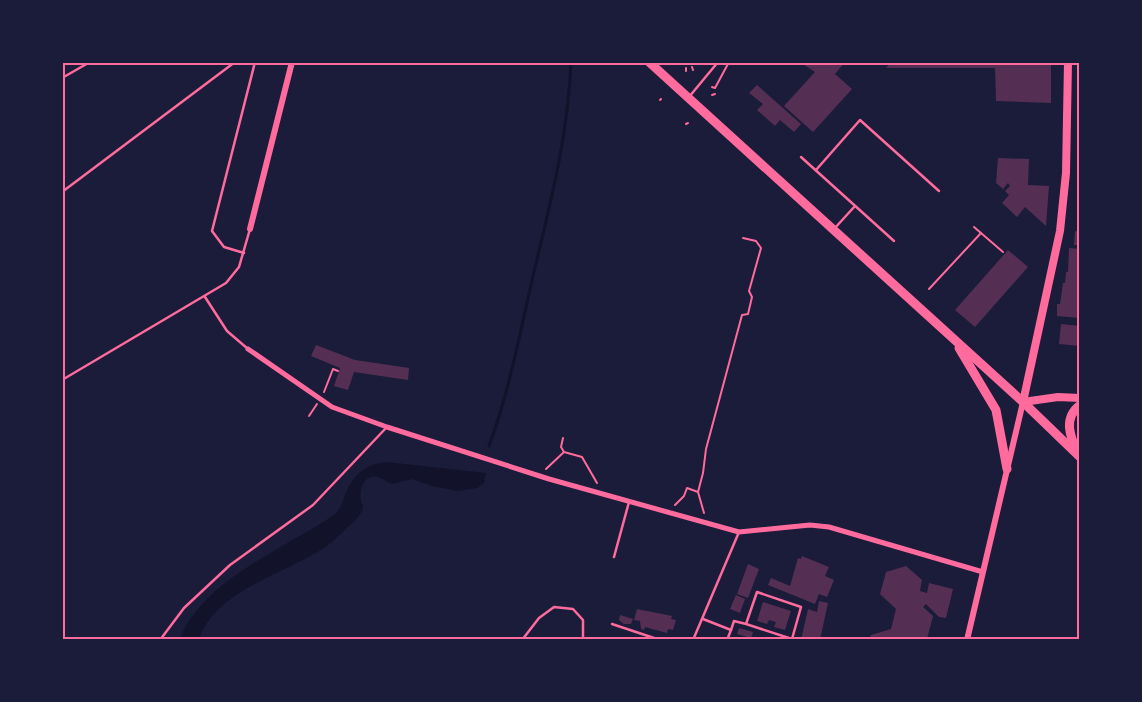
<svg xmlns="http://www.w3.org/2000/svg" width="1142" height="702" font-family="'Alegreya Sans',sans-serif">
<rect width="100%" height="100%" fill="#1b1b3a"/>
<path fill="#12122b" d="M386,462l100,11 -2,10 -7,5 -19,3 -26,-5 -20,-7 -20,5c-5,-2 -9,-6 -15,-7 -15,-4 -20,19 -14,29 -1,10 -9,15 -15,21 -8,7 -15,15 -24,21 -38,25 -109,43 -125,91h-19c22,-59 106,-91 154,-124 6,-5 7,-10 10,-17 8,-22 19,-33 42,-36z"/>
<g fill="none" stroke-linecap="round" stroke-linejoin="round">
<path stroke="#12122b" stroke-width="3" d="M489,446c20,-54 31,-113 44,-170 17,-71 35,-140 38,-214"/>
</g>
<g fill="#542f53">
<path d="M800,62h45l-10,12 17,15 -39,43 -29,-26 31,-34z"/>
<path d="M891,62h160v41l-55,-2 -1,-33h-109z"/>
<path d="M757,85l44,39 -7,8 -14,-12 -5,6 -18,-16 6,-6 -14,-11z"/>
<path d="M998,158l31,1 -1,26 21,1 -3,40 -21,-19 -8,10 -15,-14 7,-8 -4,-4 5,-5 -2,-3 -5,6 -7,-6z"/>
<path d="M1075,231l5,1v13h-6z"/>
<path d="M1069,248l11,1v69l-23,-2v-12h3l3,-21h2l1,-11h2z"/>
<path d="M1008,250l20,17 -53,60 -20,-17z"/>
<path d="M1061,324l19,2v20l-21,-2z"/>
<path d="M316,345l39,15 54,8 -1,12 -54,-8 -6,18 -14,-4 6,-18 -29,-12z"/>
<path d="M802,556l27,11 -4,9 9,4 -7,17 -8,-3 -4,10 -47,-19 3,-7 19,8 8,-28 3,1z"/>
<path d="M748,564l11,5 -11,29 -11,-4z"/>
<path d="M906,566l16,14 -2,11 7,2 2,-10 24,6 -7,29 -7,-1 -13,-13 -3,3 10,9 -6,23 -58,1 2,-5 20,-6 5,-20 -16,-15 6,-22z"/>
<path d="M736,595l9,4 -5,14 -10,-4z"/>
<path d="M819,601l9,2 -8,37h-19l7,-31 9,3z"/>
<path d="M763,602l28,9 -6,19 -11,-3 2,-5 -7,-2 -2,4 -10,-3z"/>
<path d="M637,609l35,7 -1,3 5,1 -3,10 -5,-1 -1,4 -22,-6 -1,3 -3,-1 -1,-8 -6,-1z"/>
<path d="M620,615l13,4 -2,5h-7l-5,-4z"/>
<path d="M739,628l14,4 -2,6 -14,-4z"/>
</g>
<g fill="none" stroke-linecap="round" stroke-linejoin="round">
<g stroke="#ff6b9d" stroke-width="2">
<path d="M692,67l1,3"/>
<path d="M686,71v-3"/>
<path d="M712,87l3,1 14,-26"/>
<path d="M712,95l3,-1"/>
<path d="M660,100l1,-1"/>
<path d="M686,124l2,-1"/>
<path d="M974,227l29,25"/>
<path d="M929,289l52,-56"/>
<path d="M324,392l9,-23 5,2"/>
<path d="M309,416l8,-12"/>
<path d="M563,438l-2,9 3,5"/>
<path d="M546,469l18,-17 18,5 15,26"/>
<path d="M698,492l5,-19 3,-24 36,-134 6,-1 4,-17 -3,-6 12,-43 -5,-7 -13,-3"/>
<path d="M675,505l9,-9 3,-8 11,4 6,21"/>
</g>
<g stroke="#ff6b9d" stroke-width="2.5">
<path d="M62,78l28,-16"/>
<path d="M689,97l29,-35"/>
<path d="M801,157l93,84"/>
<path d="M816,170l44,-50 79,71"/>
<path d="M62,192l173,-130"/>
<path d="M834,229l21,-23"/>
<path d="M244,253l-20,-6 -12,-16 43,-169"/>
<path d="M205,297l22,34 21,18"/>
<path d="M62,380l164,-97 13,-16 11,-38"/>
<path d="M614,557l15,-55"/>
<path d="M703,619l28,11 3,-9 12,3 11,-32 44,15 -9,32 -46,-15"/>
<path d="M612,624l48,16"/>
<path d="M160,640l24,-32 46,-43 83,-60 73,-77"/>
<path d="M522,640l17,-22 15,-11 19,2 10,11v20"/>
<path d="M693,640l46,-108"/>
<path d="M727,640l4,-10"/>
</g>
<path stroke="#ff6b9d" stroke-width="5" d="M248,349l84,58 55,20 162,52 190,53 71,-7 19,2 154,45"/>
<g stroke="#ff6b9d" stroke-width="6">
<path d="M250,229l42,-167"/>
<path d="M967,640l56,-238"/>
</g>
<path stroke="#ff6b9d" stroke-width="8" d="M1068,62l-2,111 -6,58 -37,171 35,-5 22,1"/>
<g stroke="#ff6b9d" stroke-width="9">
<path d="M649,62l374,340 57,55"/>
<path d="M959,348l37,62 11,59"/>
<path d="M1077,452c-7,-16 -14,-34 3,-47"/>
</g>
</g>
<rect width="1142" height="702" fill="none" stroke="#1b1b3a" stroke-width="128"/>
<rect x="64" y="64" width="1014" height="574" fill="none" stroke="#ff6b9d" stroke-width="2"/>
</svg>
